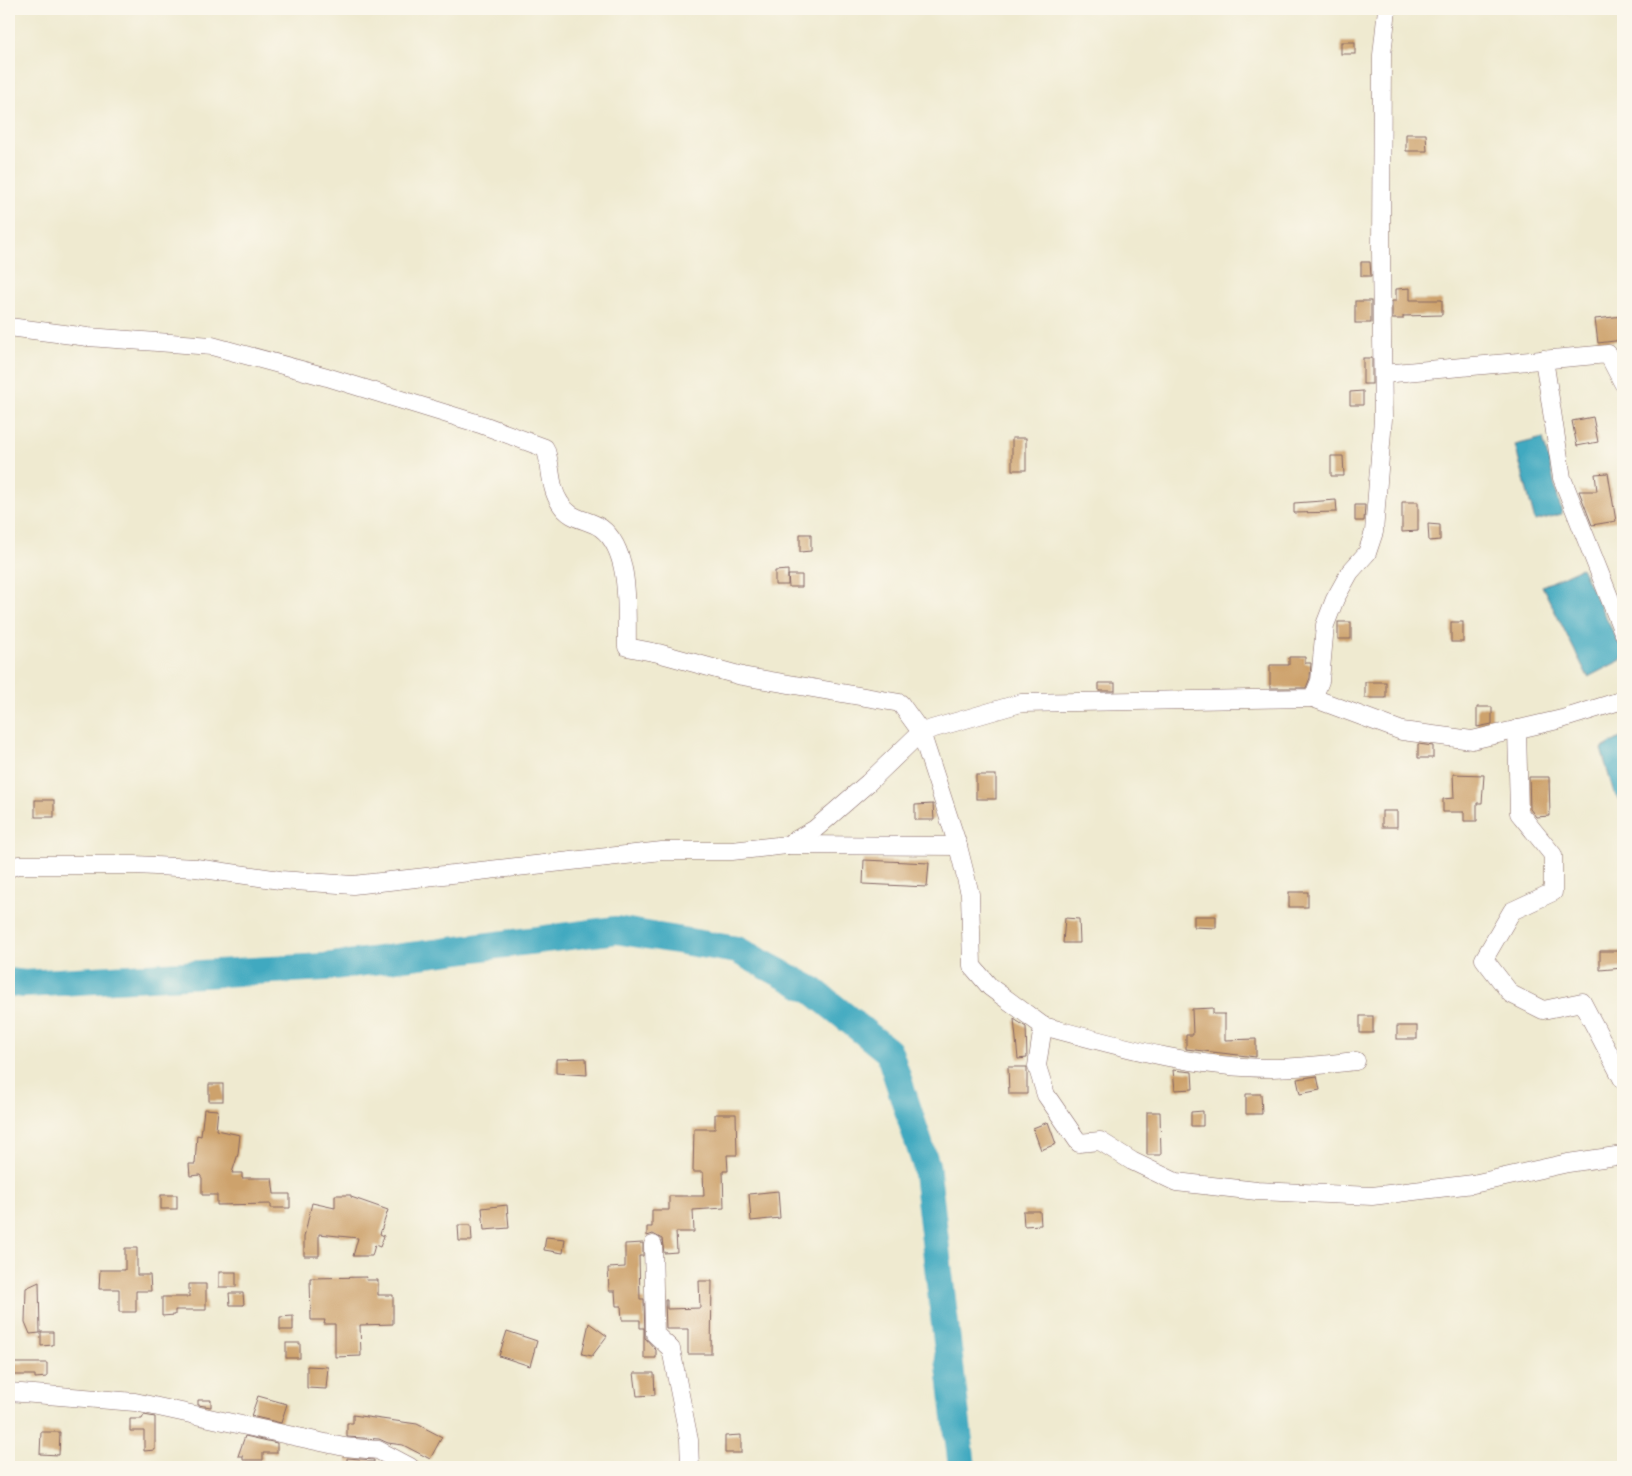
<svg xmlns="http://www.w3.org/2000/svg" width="1632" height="1476" font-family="Sriracha,sans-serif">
<rect width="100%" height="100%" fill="#fbf7ec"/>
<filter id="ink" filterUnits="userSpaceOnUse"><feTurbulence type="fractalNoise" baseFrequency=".02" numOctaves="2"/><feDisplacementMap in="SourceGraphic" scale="10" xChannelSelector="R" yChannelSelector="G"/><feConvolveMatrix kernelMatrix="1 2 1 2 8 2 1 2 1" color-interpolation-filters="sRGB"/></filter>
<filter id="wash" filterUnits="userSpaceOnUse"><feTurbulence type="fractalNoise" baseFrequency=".0096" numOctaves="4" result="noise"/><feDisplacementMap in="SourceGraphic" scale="20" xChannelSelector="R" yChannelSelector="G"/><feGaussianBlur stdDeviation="1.12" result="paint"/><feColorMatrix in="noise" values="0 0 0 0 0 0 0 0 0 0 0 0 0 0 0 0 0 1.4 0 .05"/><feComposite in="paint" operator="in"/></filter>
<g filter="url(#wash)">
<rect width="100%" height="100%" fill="#efead0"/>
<g fill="#40a9c0" stroke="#456476">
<path d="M1543,438l19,76 -27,7 -20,-76z"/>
<path d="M1581,568l42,84v7l-35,18 -46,-91z"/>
<path d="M1620,738h3v65l-9,-10 -13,-44z"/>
</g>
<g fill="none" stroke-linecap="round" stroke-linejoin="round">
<path stroke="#40a9c0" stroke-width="28" d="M9,982l15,2 301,-17 291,-37 121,20 75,40 77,62 37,113 36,302"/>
</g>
<g id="blocks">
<g fill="#cda26c">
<rect x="1341" y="42" width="14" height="12"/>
<path d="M1406,134h20l1,17h-21z"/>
<path d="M1361,262h9l1,14h-10z"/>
<path d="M1410,288v12h32v15l-39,1v3h-11v-18h4v-12z"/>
<rect x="1355" y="301" width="16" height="22"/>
<path d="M1623,316v24l-25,3 -3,-24z"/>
<rect x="1363" y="358" width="9" height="26"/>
<path d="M1363,391v14h-13v-13z"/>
<path d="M1593,417l5,25 -21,4 -5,-25z"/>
<rect x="1012" y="438" width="14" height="32"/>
<path d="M1331,456h12l1,20h-13z"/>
<path d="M1608,473l8,48 -24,4 -13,-34h18l-2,-17z"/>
<path d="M1336,500l1,12 -43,1v-10z"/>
<path d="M1402,502h16v29l-16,1z"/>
<path d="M1355,505h10l-1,16h-9z"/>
<path d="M1428,524l12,1v15l-11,1z"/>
<path d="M800,534h11v17l-11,1z"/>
<path d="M788,570v15h-13v-14z"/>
<path d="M788,575h14v12h-13z"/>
<rect x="1338" y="622" width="13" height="17"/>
<rect x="1451" y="622" width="12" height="20"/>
<path d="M1289,657h16v6h6l-1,15 -4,10h-36v-23h19z"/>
<rect x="1365" y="682" width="21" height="16"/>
<rect x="1099" y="683" width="16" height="8"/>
<path d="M1477,707h15v17l-15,3z"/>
<path d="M1418,744l15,2v12h-15z"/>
<path d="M1453,774l31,1 -2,28h-5v18h-13v-9h-21v-13l11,-1z"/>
<rect x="976" y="775" width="20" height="24"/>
<path d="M1529,777h20l1,39 -14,1 -6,-8z"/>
<rect x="35" y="800" width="19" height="17"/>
<path d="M933,804l1,16h-19v-15z"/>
<rect x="1382" y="811" width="15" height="16"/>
<path d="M864,860l65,3 -2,24 -64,-3z"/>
<rect x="1289" y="892" width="19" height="15"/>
<path d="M1194,916h22v12l-22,-1z"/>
<path d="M1065,918l14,1 1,24h-17z"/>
<path d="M1600,951h23v17l-23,2z"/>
<path d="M1213,1008v6h12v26l31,-1v18l-70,-8v-14h7l-1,-26z"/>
<rect x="1360" y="1016" width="13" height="17"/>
<path d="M1014,1019l12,8 1,31 -9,1z"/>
<rect x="1397" y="1026" width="20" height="13"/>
<path d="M586,1058l1,17 -31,-2v-14z"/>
<path d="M1008,1067h19v27h-18z"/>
<path d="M1173,1070l19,2 1,17 -18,1z"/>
<path d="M1317,1076l3,14 -20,4 -3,-15z"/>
<rect x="209" y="1084" width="14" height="17"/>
<path d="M1246,1094h15l1,20h-16z"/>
<path d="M204,1109l14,1 -2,20 24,5 -2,19 -6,19h10v5h30l2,16h16v14h-19v-4l-54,1v-10h-15v-17l-2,-3 -10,1 -1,-12h6l2,-29 4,1z"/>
<path d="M1203,1111v15h-12v-14z"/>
<path d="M1147,1112h13l1,43h-14z"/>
<path d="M715,1114h21l1,41h-10l1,16h-5l1,37 -31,2 1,22h-18l1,20 -13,1 -2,-14 -9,-5 -6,2v-9h5v-17h17v-14h35l-1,-24h-10l1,-43h21z"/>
<path d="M1048,1122l8,22 -15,6 -8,-22z"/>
<path d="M778,1191l2,27 -29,3 -2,-27z"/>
<rect x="161" y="1195" width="16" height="14"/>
<path d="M335,1195h16v2l37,13 -8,24 4,2 -4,11 -5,-2 -3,11h-19l5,-18 -39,-4v22h-15v-19l8,-34 23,5z"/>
<path d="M507,1205l2,23 -25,2 -2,-22z"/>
<path d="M1023,1211h17l1,14 -17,1z"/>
<path d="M458,1225h13l1,16h-13z"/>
<path d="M546,1237l19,2 -2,14 -19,-3z"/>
<path d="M643,1243v13h-4l1,43h4l1,39 11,12v8h-12v-30h-4v-8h-18l-1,-14h-5l-1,-15h-6l-1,-23 17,-1v-23z"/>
<path d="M125,1248h12v27h13l1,16h-15v21h-17v-23h-20l1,-19h25z"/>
<rect x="219" y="1272" width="17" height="15"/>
<path d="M367,1277l-1,3h12v15h15v29l-33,1 1,31 -26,1v-33h-11l1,-4h-14l-1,-42z"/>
<path d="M699,1281h13l-1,73h-23v-25h-22l-1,-29h2v9l33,-1z"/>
<path d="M39,1282l1,51 -10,1 -5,-12 1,-34z"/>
<path d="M189,1284h17v26h-31v5l-13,1v-19h27z"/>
<path d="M229,1293h14l1,12h-14z"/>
<path d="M293,1316v14h-13v-13z"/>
<path d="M589,1323l18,13 -15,20 -10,-2z"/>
<path d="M507,1331l30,10 -7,25 -31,-10z"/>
<path d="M41,1332h12v13l-12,1z"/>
<rect x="286" y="1343" width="14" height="15"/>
<path d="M9,1363h38v14l-12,1v-3h-26z"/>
<path d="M307,1366l21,1 -2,22 -19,-1z"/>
<path d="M634,1373h20l1,22 -18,1z"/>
<path d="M258,1396l29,8 -6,19 -30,-7z"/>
<path d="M198,1400h13v7l-13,-2z"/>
<path d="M144,1415l11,2v33l-11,1v-20h-14v-12h12z"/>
<path d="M353,1415l64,9 25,13 -12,22 -27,-14 -15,-2 -9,-4 -32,-2v-14h6z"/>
<path d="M41,1432h19l-1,23 -19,-1z"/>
<path d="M741,1435v18h-16v-17z"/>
<path d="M245,1436l32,7v10h-14v7h-20v-4h-5z"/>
<path d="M347,1458l27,2v2l-27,1z"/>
</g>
</g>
</g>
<g filter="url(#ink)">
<use href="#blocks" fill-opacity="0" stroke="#846665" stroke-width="1"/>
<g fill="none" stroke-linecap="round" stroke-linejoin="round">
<defs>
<g id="street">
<path d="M9,327l79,10 124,9 115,31 156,48 62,23c7,17 4,39 15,55 11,18 26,15 41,25 31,23 25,84 26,119l31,6 84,23 158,27 21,29 37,114 12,48 2,72 18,21 53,39 -6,40 9,29 33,48 21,-2 32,20 44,21 81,9 115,5 101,-12 95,-21 55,-8"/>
<path d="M1544,359l18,119 61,154"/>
<path d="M1383,374l225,-20 15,29"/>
<path d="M1313,698l89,33 70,9 90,-21 61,-19"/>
<path d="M1517,729l2,84 34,42v37l-41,19 -28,48 27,35 32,16 39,-8 41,78"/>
<path d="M788,845l170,1"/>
<path d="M9,868l9,-3h117l61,3 84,12 73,5 309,-34h70l55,-6 28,-16 53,-46 53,-51 100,-29 292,-5 7,-17 5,-56 10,-26 15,-27 17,-19 7,-21 9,-113 -2,-168 1,-196 5,-46"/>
<path d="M1043,1026c75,20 150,42 229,42 28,0 56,-4 84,-7"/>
<path d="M653,1245l2,89 16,15 18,91 1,27"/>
<path d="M9,1392l126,10 209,45 34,3 32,17"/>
</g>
</defs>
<use href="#street" stroke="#846665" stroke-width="19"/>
<use href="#street" stroke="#fff" stroke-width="18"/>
</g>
</g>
<rect width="1632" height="1476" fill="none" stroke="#fbf7ec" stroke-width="30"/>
</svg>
